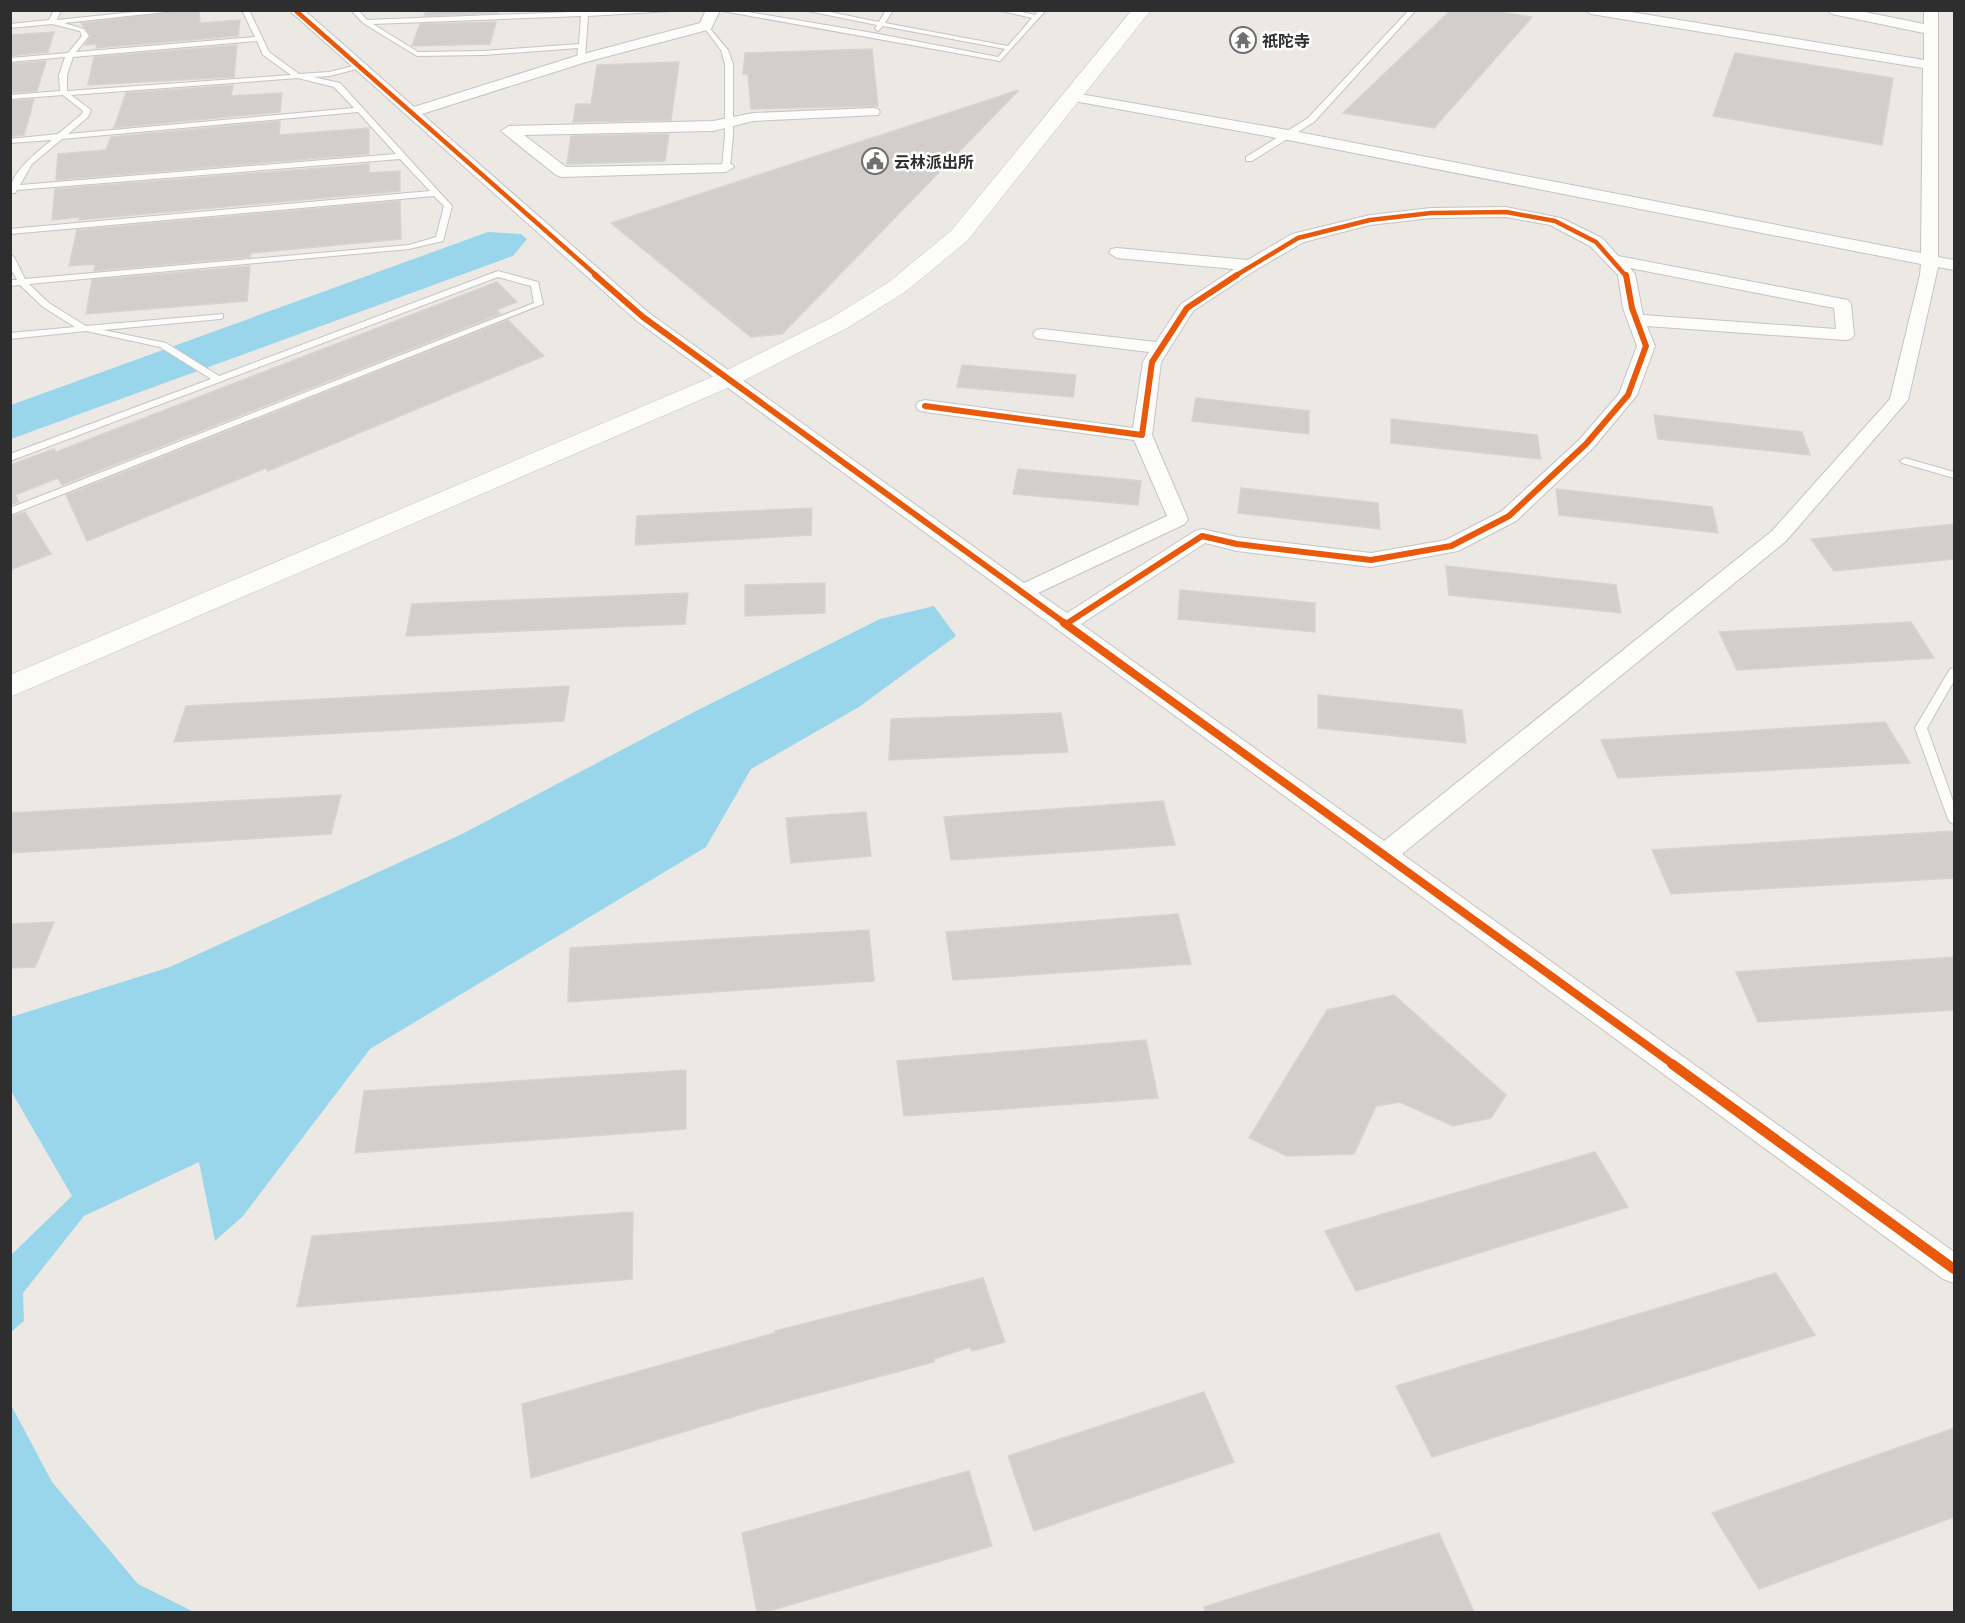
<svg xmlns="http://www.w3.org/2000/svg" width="1965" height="1623" font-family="'Exo 2','Noto Sans SC',sans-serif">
<rect width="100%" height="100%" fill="#ece8e4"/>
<g fill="#99d6ec">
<path d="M488,232l33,2 6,5 -14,17 -502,183v-34z"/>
<path d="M934,606l22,30 -97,71 -108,62 -45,78 -336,202 -127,167 -28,25 -16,-79 -115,54 -61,77 1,28 -13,11v-77l61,-59 -61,-105v-74l159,-50 292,-133 230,-121 188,-94z"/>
<path d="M11,1364v41l41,77 86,102 56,28h-183z"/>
</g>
<g fill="#d1cecb" stroke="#d7d4d0" stroke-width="1.5">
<path d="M185,10h14l1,13 40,-3 -2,16 -142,12 1,-4 -12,1 6,-9 -10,-13z"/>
<path d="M426,10h72v3l-74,3z"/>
<path d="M1451,10h37l44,7 -98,111 -91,-15z"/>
<path d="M496,22l-6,22 -78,2 8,-22z"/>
<path d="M54,32l-6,20 -38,4v-21z"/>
<path d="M237,45l-3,32 -146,8 6,-28z"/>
<path d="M872,49l6,57 -127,3 -3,-35h-5l2,-21z"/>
<path d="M1735,53l158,25 -11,67 -169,-29z"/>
<path d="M46,61l-9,30 -27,2v-29z"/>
<path d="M679,62l-8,58 -98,2 3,-18h15l6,-39z"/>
<path d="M233,85l-2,11 51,-3 -2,19 -166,16 12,-35z"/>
<path d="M1019,90l-237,244 -31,3 -140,-114z"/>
<path d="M34,99l-10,36 -14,2v-36z"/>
<path d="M280,121l-1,14 90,-7v26l-313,26 2,-26 48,-4 5,-13z"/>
<path d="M669,134l-4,27 -98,3 4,-28z"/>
<path d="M369,164v9l31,-2v20l-321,29 1,-3 -28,3 3,-31z"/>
<path d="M400,201l1,38 -150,14 -1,4 -156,14 1,-7 -26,2 8,-36z"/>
<path d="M250,266l-3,35 -161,13 6,-34z"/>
<path d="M497,282l20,20 -21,8 4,4 -438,171 -4,-7 -43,17 4,7 -9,3v-40l44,-16 2,3z"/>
<path d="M508,320l36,36 -276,115 -2,-3 -179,73 -21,-46z"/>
<path d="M962,365l114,10 -3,22 -116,-10z"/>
<path d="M1196,398l113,13v23l-117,-13z"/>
<path d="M1654,415l148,17 8,23 -152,-16z"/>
<path d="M1391,419l146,16 4,24 -150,-16z"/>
<path d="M1018,469l123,12 -3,24 -125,-11z"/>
<path d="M1241,488l137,15 2,26 -142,-16z"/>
<path d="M1556,489l156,18 6,26 -159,-18z"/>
<path d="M812,508l-1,27 -176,10 2,-29z"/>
<path d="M25,512l26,42 -41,16v-53z"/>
<path d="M1954,524v35l-120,12 -23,-32z"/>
<path d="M1446,566l170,19 5,28 -172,-18z"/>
<path d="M825,583v30l-80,3v-31z"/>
<path d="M1180,590l135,13v29l-137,-13z"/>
<path d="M688,593l-3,31 -279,12 6,-32z"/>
<path d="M1911,622l23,36 -197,12 -18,-38z"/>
<path d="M569,686l-5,35 -390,21 12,-36z"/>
<path d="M1318,695l144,15 4,33 -148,-15z"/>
<path d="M1061,713l7,39 -179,8 2,-41z"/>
<path d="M1885,722l25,41 -292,15 -17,-38z"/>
<path d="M341,795l-10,39 -321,19v-40z"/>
<path d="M1163,801l12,44 -224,15 -7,-43z"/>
<path d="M866,812l5,44 -80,7 -5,-45z"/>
<path d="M1954,831v47l-283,16 -19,-44z"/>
<path d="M1178,914l13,50 -238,16 -7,-48z"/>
<path d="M54,922l-19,45 -25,1v-44z"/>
<path d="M869,930l5,51 -306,21 2,-54z"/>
<path d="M1954,957v53l-196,12 -22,-50z"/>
<path d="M1394,995l112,100 -15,23 -38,8 -53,-24 -24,4 -22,48 -67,2 -38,-18 78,-128z"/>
<path d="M1146,1040l12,58 -254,18 -7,-55z"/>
<path d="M686,1070v59l-331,24 9,-62z"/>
<path d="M1595,1152l33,55 -272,84 -31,-60z"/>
<path d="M633,1212l-1,67 -335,28 15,-71z"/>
<path d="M1776,1273l39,62 -383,122 -36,-71z"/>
<path d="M983,1278l22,64 -33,9 -2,-4 -36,12v3l-172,46 -231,70 -9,-74 253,-71v-2z"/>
<path d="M1204,1392l30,70 -200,69 -26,-75z"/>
<path d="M1954,1428v89l-195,72 -47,-76z"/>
<path d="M969,1471l23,75 -226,66h-9l-15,-79z"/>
<path d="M1439,1533l35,79h-269l-1,-5z"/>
</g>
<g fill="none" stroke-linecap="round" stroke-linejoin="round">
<defs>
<g id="service">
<path d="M54,10h7l-4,10 96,-10h30l-119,13 20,6 5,7 -13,16 179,-15 -13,-27h7l20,42 30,22 30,-2 32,-8v4l-32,8 -16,1 27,6 112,123 -9,35 -34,8 -380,35 20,19 37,23 137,-12v4l-3,1 -117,11 63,13 53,33 279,-105 40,11 5,22 -533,211v-7l524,-205 -3,-17 -33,-9 -488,184v-7l201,-75 -51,-32 -74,-16 -76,8v-6l65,-6 -32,-20 -23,-22 -10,1v-6h7l-7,-13v-12l4,2 11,22 384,-34 27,-8 8,-31 -10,-10 -424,38v-5l420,-38 -30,-32 -383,31 -2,3h-5c0,-21 27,-41 42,-53l-42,3v-4l48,-5 24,-20 1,-3 -20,-16 -53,4v-4l50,-4 -1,-16 6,-18 -55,5v-4l58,-5 14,-17 -2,-5 -28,-7 -42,4v-4l39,-4zM257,41l6,14 28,20 -224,16v-16l6,-18zM298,78l36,9 20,21 -286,26 20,-17 3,-7 -20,-15zM358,112l38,42 -376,31 12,-21 30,-25z"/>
<path d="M351,10h7l9,10 254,-10h67l-100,6 -3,43 -4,2 -4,-2 1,-11 -95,7 -66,1 -54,-33zM581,16l-2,28 -96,7 -65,1 -45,-28z"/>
<path d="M717,10h19l137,23 125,24 7,-8 -122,-23 -5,5 -3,-2 2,-4 -74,-15h17l59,12 7,-12h7l-8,13 123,23 24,-28 -35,-8h16l22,5 4,-5h7l-46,51z"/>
<path d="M1409,10h7l-102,112 -62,39h-6v-4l62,-39z"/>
<path d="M706,24l22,26 5,14v71l-3,32 -4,2 -4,-2 3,-32v-71l-4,-14 -18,-24z"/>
<path d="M1905,458l49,14v6l-52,-15 -2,-2z"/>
<path d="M1954,668v13l-27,47 27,76v20l-4,-2 -2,-3 -33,-91 35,-59z"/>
</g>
<g id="minor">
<path d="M289,10h15l110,97 162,-51 124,-33 6,-13h14l-9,19 -125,33 -164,52 227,199 375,270 143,-67 -33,-76 -209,-28 -7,-2 -2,-4 2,-4 7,-2 208,28 10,-66 6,-10 -107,-13 -6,-1 -3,-4 3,-4 6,-1 114,13 25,-38 53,-35 -117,-11 -8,-5 2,-4 6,-1 131,12 44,-26 78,-19 61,-7 75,-1 55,11 41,20 16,18 230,44 3,4 3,31 -3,4 -6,1 -198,-14 8,20 -18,49 -44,53 -77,73 -58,30 -87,16 -134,-16 -32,-8 -124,81 303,217 388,-310 118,-132 30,-124 1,-11 -633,-124 -214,-39 -7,-4 7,-4 214,37 633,123 2,-185 -332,-54 -6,-4h34l305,50v-27l-92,-19 -6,-4h29l69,14v-14h14v247l16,3v10l-16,-3 -30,133 -122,141 -384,313 552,398v31l-11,-4 -1306,-958zM1506,217l44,8 40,21 28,29 5,33 14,38 -18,48 -40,46 -77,71 -56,29 -75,13 -134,-16 -35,-8 -7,2 -128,82 -29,-20 147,-69 3,-5 -36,-84 9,-73 32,-51 64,-42 47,-27 66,-17 61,-7zM1630,268l204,40 2,21 -193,-14 -8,-41z"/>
<path d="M873,108l5,1 2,3 -2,3 -125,6 -40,10 -189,4 42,32 166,-3 2,3 -8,5 -164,5 -6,-2 -55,-44 8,-5 204,-5 40,-8z"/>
</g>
<path id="tertiary" d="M1132,10h19l-184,231 -62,51 -58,36 -110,56 -727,313v-22l709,-301 112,-56 58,-36 62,-51z"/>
</defs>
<use href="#service" stroke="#c5c4c5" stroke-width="2"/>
<use href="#minor" stroke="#c5c4c5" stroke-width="2"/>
<use href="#tertiary" stroke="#c5c4c5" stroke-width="1"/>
<use href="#service" fill="#fcfcfb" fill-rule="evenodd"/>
<use href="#minor" fill="#fcfcfb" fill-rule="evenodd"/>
<use href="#tertiary" fill="#fcfcfb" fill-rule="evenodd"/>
<defs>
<g id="cycleway-far3">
<path d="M295,10l302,266"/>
<path d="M1235,276l63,-38 72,-18 61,-7 75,-1 49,9 41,21 30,34"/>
</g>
<g id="cycleway-far2">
<path d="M595,275l48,42 423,307"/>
<path d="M925,406l217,29 10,-73 35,-54 50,-33"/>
<path d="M1066,624l136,-88 35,8 134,16 80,-14 58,-30 77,-72 42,-49 18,-49 -14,-38 -6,-33"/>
</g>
<path id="cycleway-far1" d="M1064,623l610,442"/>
<path id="cycleway" d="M1672,1064l282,205"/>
</defs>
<use href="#cycleway-far3" stroke="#fff" stroke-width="7"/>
<use href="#cycleway-far2" stroke="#fff" stroke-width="9"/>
<use href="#cycleway-far1" stroke="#fff" stroke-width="11"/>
<use href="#cycleway" stroke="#fff" stroke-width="14"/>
<use href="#cycleway-far3" stroke="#e8590c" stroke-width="4.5"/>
<use href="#cycleway-far2" stroke="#e8590c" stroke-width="6"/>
<use href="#cycleway-far1" stroke="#e8590c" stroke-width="8"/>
<use href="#cycleway" stroke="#e8590c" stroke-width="10"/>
</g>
<defs>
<symbol id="temple-ring" viewBox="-11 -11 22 22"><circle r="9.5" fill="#fff" stroke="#706f6e" stroke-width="1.5"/><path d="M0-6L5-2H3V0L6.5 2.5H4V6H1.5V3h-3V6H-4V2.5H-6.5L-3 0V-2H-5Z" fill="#706f6e"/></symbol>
<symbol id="civic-ring" viewBox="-11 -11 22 22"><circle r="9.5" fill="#fff" stroke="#706f6e" stroke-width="1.5"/><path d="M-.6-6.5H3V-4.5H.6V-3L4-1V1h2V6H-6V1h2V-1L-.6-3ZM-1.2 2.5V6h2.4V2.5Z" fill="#706f6e"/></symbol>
</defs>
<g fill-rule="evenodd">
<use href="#temple-ring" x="1228" y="25" width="30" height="30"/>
<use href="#civic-ring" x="860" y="146" width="30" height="30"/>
</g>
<g text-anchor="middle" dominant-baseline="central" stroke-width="5" stroke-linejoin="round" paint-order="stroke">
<g font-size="16" font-weight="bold" fill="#2e2e2e" stroke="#fff" text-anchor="start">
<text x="1262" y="40">祇陀寺</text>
<text x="894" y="161">云林派出所</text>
</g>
</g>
<rect width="1965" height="1623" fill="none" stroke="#2e2e2e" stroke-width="24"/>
</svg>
